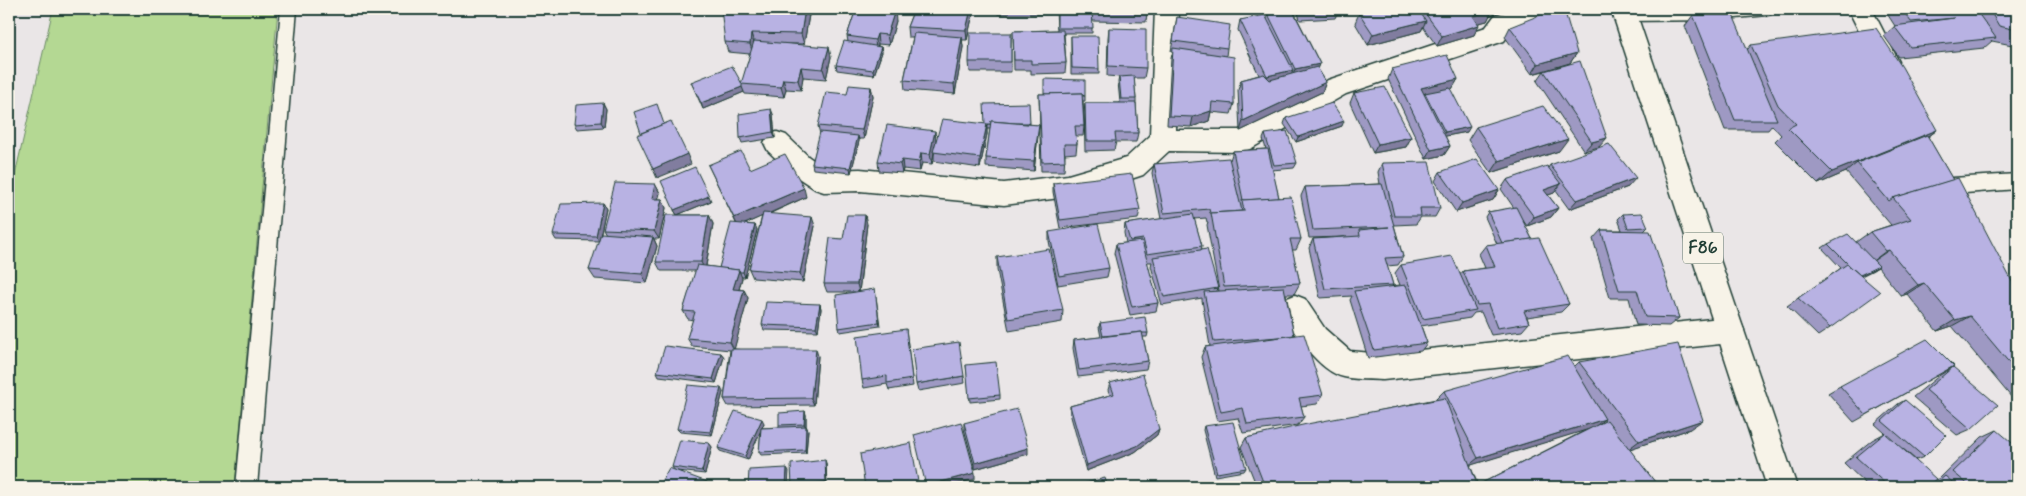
<svg xmlns="http://www.w3.org/2000/svg" width="2026" height="496" font-family="Mynerve,sans-serif">
<rect width="100%" height="100%" fill="#eae6e7"/>
<filter id="ink" filterUnits="userSpaceOnUse"><feTurbulence type="fractalNoise" baseFrequency=".02" numOctaves="2"/><feDisplacementMap in="SourceGraphic" scale="10" xChannelSelector="R" yChannelSelector="G"/><feConvolveMatrix kernelMatrix="1 2 1 2 8 2 1 2 1" color-interpolation-filters="sRGB"/></filter>
<g filter="url(#ink)">
<path fill="#b4d893" stroke="#6a8a64" d="M53,9h225l-43,478h-226v-286z"/>
<g fill="none" stroke-linecap="round" stroke-linejoin="round">
<defs>
<g id="lane">
<path d="M281,9h16l-40,478h-21z"/>
<path d="M1627,9h149l-2,4 -6,2 -54,5 -88,1 -6,-2 -2,-4 2,-4z"/>
<path d="M2017,174v15l-65,5 -6,-3 -3,-5 3,-5 6,-3z"/>
</g>
<g id="street">
<path d="M1155,9h24l-3,121h63l89,-50 158,-53 9,-12 20,-6h49l-4,6 -47,14 -9,12 -158,53 -94,54 -9,4 -74,-1 -26,24 -9,3 -66,19 -64,8 -144,-14 -36,1 -9,-3 -24,-16 -23,-22 -4,-8 4,-8 9,-3 9,3 23,22 19,13 32,-1 144,14 64,-8 58,-17 24,-22z"/>
<path d="M1848,9h24l27,53 -3,7 -9,3 -9,-3z"/>
<path d="M1295,295l10,4 20,30 25,22 33,3 347,-37 10,4 4,9 -4,9 -10,4 -347,37c-13,-1 -26,0 -39,-3 -25,-5 -53,-47 -63,-69l4,-9z"/>
</g>
<path id="primary" d="M1611,9h24l162,478h-30z"/>
</defs>
<use href="#lane" stroke="#1f3d34" stroke-width="3"/>
<use href="#street" stroke="#1f3d34" stroke-width="3"/>
<use href="#primary" stroke="#1f3d34" stroke-width="3"/>
<use href="#lane" fill="#f7f3e8" fill-rule="evenodd"/>
<use href="#street" fill="#f7f3e8" fill-rule="evenodd"/>
<use href="#primary" fill="#f7f3e8" fill-rule="evenodd"/>
</g>
<g fill="#9e99c3" stroke="#1f3d34" fill-rule="evenodd">
<path d="M856,9h32l8,12 -7,24 -11,-1v2l3,1 1,5 -8,23 -37,-5 -1,-5 12,-23 -1,-6z"/>
<path d="M914,9h60l-7,31h-5l1,7 -8,47 -50,-4 -1,-10 9,-43h-5l-1,-10z"/>
<rect x="998" y="9" width="52" height="5"/>
<path d="M1056,9h36v24h-28l2,30 -1,10 -34,1v-4h-17l-1,-39 44,-1z"/>
<path d="M1092,9h55v3l-1,10 -54,-1z"/>
<path d="M1260,9h35l-1,3 26,52 -2,5 8,13 -4,10 -82,39 -2,-41 3,-10 18,-5 -21,-45 2,-10 27,-1 1,-5h3h-10z"/>
<path d="M1297,9h42l-4,9 -35,2z"/>
<path d="M1339,9h20l-1,2 -18,1z"/>
<path d="M1376,9h116l-5,12 -9,2 -4,12 -37,11 -14,-19 -2,4 -53,14 -13,-22 4,-10z"/>
<path d="M1884,9h133v37l-25,-5 -8,7 -85,9 -15,-21 11,-10z"/>
<path d="M808,10l1,5 -5,29h-20l47,13 -5,22 -23,-2 -2,13 -15,-1 -2,8 -39,-3 -1,-2 -41,17 -12,-27 51,2 8,-30 -22,-2 -3,-10z"/>
<path d="M1693,15l55,34 3,-4 186,85 -9,7 89,154v113l-65,-78 -15,5 -30,-37 -6,2 -23,-29 -5,3 -12,6 -31,52 -12,8 -31,-30 54,-38 -19,-20 6,-4 28,-2 14,-10 21,-7 -45,-53 -28,12 -43,-43 6,-6 -9,-10 -4,5h-43l-40,-104z"/>
<path d="M1177,17l50,31 -1,8 8,48 -3,10 -20,-2 -2,9 -18,6 -24,-2 4,-67 2,-7h-2z"/>
<path d="M1510,27l67,26 -7,10 -21,6 58,69 -23,13 -47,-70 7,-10 -12,3 -27,-37z"/>
<path d="M1109,28l37,40 -2,10h-10l2,21v4l2,30 -2,9h-20l-2,8 -29,1 -1,-38 1,-10h35l-2,-21 1,-5 -12,-1 1,-38z"/>
<path d="M1011,33v39h-41l-1,-10z"/>
<path d="M1071,36l28,33v5h-28z"/>
<path d="M1392,69l66,10 -6,10 -2,1 17,42 -22,4 5,10 -6,9 -18,4 -38,-80z"/>
<path d="M871,87l2,9 -9,43h-5v2l-8,32 -38,-4 -1,-5 8,-30 -2,-8 29,-32z"/>
<path d="M1354,93l57,44 -5,10 -33,6 -23,-50z"/>
<path d="M1039,94l46,2v5h-2l1,25 -1,10h-7l1,8 -1,9 -11,1 -1,17h-23z"/>
<path d="M603,103l3,6 -2,18 -27,2 -3,-5z"/>
<path d="M773,114l2,24 -33,5 -2,-5z"/>
<path d="M1286,118l56,8 -46,16 -12,-18z"/>
<path d="M1030,123v2h9l-1,10 -4,36 -48,-4v-9l4,-29h-3v5l-7,34 -46,-7v-8l-2,11 -10,-1 -2,8 -17,-2 -1,4 -23,-2 -1,-10 58,-20 -1,6 50,-23z"/>
<path d="M1476,127l83,24 -68,22 -23,-33z"/>
<path d="M1265,134l32,29 -3,5 -22,2 7,28 22,41 -5,11h-4l8,33 -6,11h-8l8,41 29,60 -6,9 -16,2 3,11 -6,8 -55,8 -5,-15 -21,3 -16,-64 4,-10 5,-1 -8,-46v-2l-40,7 -11,-39 1,-4h-5l11,41 -2,8 -26,4 -16,-62 2,-9 10,-1 -2,-10 1,-9 36,-5 -9,-46 2,-9 76,-4 3,-9 33,-2 -3,-10zM1206,218l1,4h1l-1,3 12,66h-2l1,-3 -17,-38 1,-4 -8,-27z"/>
<path d="M1382,163l58,45 -5,9h-14l-5,7 -22,1 9,32 -5,8 -11,1 6,19 -1,1 8,-1 -5,-12 6,-8 60,9 2,-3 22,-3 -6,-14 7,-9 11,-1 -12,-27 3,-5 26,-4 -13,-19 6,-9 41,-12 2,-3 78,22 -59,22 -13,-18 -2,2 -6,2 10,13 -7,9 -24,9 -5,-7 10,20 37,65 -8,8 -34,5 2,6 -7,8 -31,4 -10,-23 -7,1 -4,5 -49,8 6,17 -6,8 -53,7 -18,-58 2,-4 -32,2 -11,-50 4,-9 32,-2 -36,1 -8,-42 4,-9 75,-3 -2,-12z"/>
<path d="M708,165l42,4 56,28 -37,17 46,12 -12,56 -50,-4 -4,-9 13,-53 -17,8 10,1 2,5 -12,47h-3v1l-3,11 5,1 4,8 -14,51 84,7 -4,49 -86,1 -4,-7 6,-49 -38,-4 -5,-8 6,-18 -5,-1 -5,-8 13,-40h-35l-5,-9 21,-47 -3,-5 37,-9 -34,14h32l4,9 -7,42 13,2 17,-45z"/>
<path d="M1440,172l59,18 -6,10 -37,12 -21,-31z"/>
<path d="M1053,183l87,27 -2,9 -78,9 -7,-36z"/>
<path d="M655,184l5,9 -2,6h4l4,9 -7,31h-5l3,7 -10,37 -52,-4 -6,-9 17,-36 -3,-5z"/>
<path d="M603,203l3,5 -7,33 -43,-1 -3,-5z"/>
<path d="M1623,214l25,13 -4,4 35,87 -10,8 -33,-1 -7,-27h-19l-17,-59 8,-9h21l-4,-11z"/>
<path d="M867,224l-8,68 16,-3 5,37 -40,6 -1,-4 16,-36h-28l-3,-8 19,-45z"/>
<path d="M1049,232l60,36 -2,9 -49,8 -9,-44z"/>
<path d="M997,257l66,53 -1,12 -53,9 -12,-61z"/>
<path d="M820,304l1,5 -3,22 -54,-1 -2,-5z"/>
<path d="M1100,323l48,10 -1,4h-4l5,24 -2,8 -68,8 -5,-29 1,-8 27,-3 -2,-10z"/>
<path d="M906,329l7,57 -24,4 -2,-6 -23,4 -2,-8z"/>
<path d="M721,353l3,4 -8,26 -57,-7 -2,-4z"/>
<path d="M1579,362l111,67 -61,20 26,33 -9,5h-389l-16,-40 5,-9 190,-39 8,-8 130,-24zM1604,419l1,2 -8,4zM1588,429l-108,55 -2,1 -8,-20z"/>
<path d="M966,365l34,30v4l-30,3z"/>
<path d="M1954,366l-100,56 -26,-29 12,-7z"/>
<path d="M1953,367l18,62 -14,6 -44,-38 27,-22z"/>
<path d="M964,376l1,7 -47,8 -2,-7z"/>
<path d="M1110,383l49,46 -2,6 -22,17 -49,19 -16,-58v-7l40,-11 -2,-5z"/>
<path d="M723,392l-11,43 -32,-3 -3,-3z"/>
<path d="M1905,400l19,57 -8,3 -14,-12 33,32 5,-2 42,-41 15,-7 20,57h-148l-25,-24 28,-23 13,-7 -10,-9 23,-20z"/>
<path d="M805,411l1,4v11l2,4 -2,23 -45,2 -2,-3 2,-22 -13,30 -28,-9 -2,-3 46,-25 -2,5 17,-1v-2z"/>
<path d="M964,423l64,31 -53,15 -11,-40z"/>
<path d="M1204,426l42,42 -2,3 -29,5 -12,-46z"/>
<path d="M709,443l3,4 -7,27 -28,-3 32,14 -35,-15 -2,-3z"/>
<path d="M826,463l1,23 -9,1h-26z"/>
</g>
<g fill="#817d9f" stroke="#1f3d34">
<path d="M805,9h3l1,6 -5,29 -3,-10z"/>
<path d="M971,9h3l-7,31 -1,-10z"/>
<path d="M895,10l1,11 -7,24 -2,-10z"/>
<path d="M1493,10l-6,11 -19,5 5,-10z"/>
<path d="M1426,21l-5,10 -53,14 5,-11z"/>
<path d="M1479,25l-5,10 -37,11 5,-10z"/>
<path d="M751,33l3,10 -1,11 -3,-10z"/>
<path d="M877,34l1,10 -2,6 -1,-10z"/>
<path d="M962,37l1,10 -8,47 -1,-10z"/>
<path d="M829,47l2,10 -5,22 -3,-10z"/>
<path d="M881,47l1,5 -8,23 -1,-5z"/>
<path d="M1577,53l-7,10 -38,11 6,-10z"/>
<path d="M1320,64l-4,10 -24,5 3,-10z"/>
<path d="M801,67l2,10 -2,13 -3,-10z"/>
<path d="M1293,70l-3,10 -26,6 3,-10z"/>
<path d="M783,79l3,10 -2,8 -3,-10z"/>
<path d="M1458,79l-6,10 -26,6 -1,-2 -2,3 -2,-8z"/>
<path d="M1326,82l-4,10 -82,39 3,-10z"/>
<path d="M742,87l2,5 -41,17 -2,-6z"/>
<path d="M871,87l2,9 -9,43 -2,-9z"/>
<path d="M603,103l3,6 -2,18 -3,-5z"/>
<path d="M771,109l2,5 2,24 -2,-6z"/>
<path d="M1211,111l-2,10 -18,6 2,-10z"/>
<path d="M1344,121l-2,5 -46,16 2,-5z"/>
<path d="M987,124v10l-7,34v-10z"/>
<path d="M1039,125l-1,10 -4,36v-10z"/>
<path d="M1470,127l-3,5 -26,5 4,-5z"/>
<path d="M1937,130l-16,12 -64,21 -11,9 -28,12 14,-12z"/>
<path d="M935,131l1,10 -4,23 -2,-10z"/>
<path d="M858,136l1,5 -8,32 -1,-5z"/>
<path d="M1411,137l-5,10 -33,6 5,-9z"/>
<path d="M1607,138l-8,9 -15,4 8,-9z"/>
<path d="M1568,139l-9,12 -68,22 8,-12z"/>
<path d="M1450,146l-6,9 -18,4 5,-9z"/>
<path d="M921,153l1,10 -2,8 -1,-9z"/>
<path d="M687,154l4,10 -34,14 -4,-9z"/>
<path d="M902,160l1,9 -1,4 -2,-9z"/>
<path d="M1636,178l-8,9 -59,22 8,-9z"/>
<path d="M655,184l5,9 -4,15 -4,-9z"/>
<path d="M1561,184l-7,9 -17,6 7,-9z"/>
<path d="M804,188l2,9 -68,30 -4,-9z"/>
<path d="M1499,190l-6,10 -37,12 6,-9z"/>
<path d="M709,196l2,5 -34,14 -3,-5z"/>
<path d="M662,199l4,9 -7,31 -5,-8z"/>
<path d="M603,203l3,5 -7,33 -3,-5z"/>
<path d="M1558,208l-7,9 -24,9 7,-9z"/>
<path d="M709,215l4,9 -8,47 -4,-9z"/>
<path d="M865,215l2,9 -8,68 -2,-8z"/>
<path d="M812,217l3,9 -12,56 -3,-9z"/>
<path d="M755,225l2,5 -12,47 -2,-5z"/>
<path d="M653,237l4,9 -10,37 -5,-9z"/>
<path d="M1889,250l-16,11 -3,2 16,-12z"/>
<path d="M1879,266l-6,4 -20,10 6,-5z"/>
<path d="M739,270l3,8 -5,19 -4,-8z"/>
<path d="M1924,283l-17,11 -6,2 17,-11z"/>
<path d="M744,290l4,8 -14,52 -4,-8z"/>
<path d="M820,304l1,5 -3,22 -2,-4z"/>
<path d="M1970,316l-18,10 -15,5 18,-11z"/>
<path d="M816,349l2,7 -4,49 -3,-7z"/>
<path d="M721,353l3,4 -8,26 -3,-4z"/>
<path d="M721,388l2,4 -11,43 -2,-3z"/>
<path d="M805,411l1,4v12l-2,-3z"/>
<path d="M762,419l2,4 -16,37 -3,-4z"/>
<path d="M1605,419l-12,9 -125,38 10,-8z"/>
<path d="M1703,420l-13,9 -63,21 12,-9z"/>
<path d="M806,426l2,4 -2,23 -1,-3z"/>
<path d="M1159,429l-2,6 -22,17 -49,19 1,-6z"/>
<path d="M709,443l3,4 -7,27 -3,-3z"/>
<path d="M1028,448v6l-53,15v-6z"/>
<path d="M825,460l1,3 1,23 -1,-4z"/>
<path d="M787,468l2,3 -1,16h-2z"/>
<path d="M975,473v6l-29,8h-20v-1z"/>
<path d="M707,482l2,3 -1,2h-4z"/>
</g>
<g fill="#b8b2e3" stroke="#1f3d34">
<path d="M721,9h84l-4,25 -50,-1 -1,11 -25,-2z"/>
<path d="M856,9h27l12,1 -8,25 -10,-1 -2,6 -28,-4z"/>
<path d="M914,9h57l-5,21 -59,-3z"/>
<path d="M1057,9h35l1,19h-36z"/>
<path d="M1093,9h54v3l-54,-1z"/>
<path d="M1292,9l28,55 -25,5 -27,-55z"/>
<path d="M1376,9h42l8,12 -53,13 -14,-21z"/>
<path d="M1422,9h70l1,1 -20,6 6,9 -37,11z"/>
<path d="M1555,9h9l13,44 -39,11 -28,-37z"/>
<path d="M1902,9h73l21,29 -86,9 -16,-21 60,-8 -43,4z"/>
<path d="M1989,9h28v21l-18,-4z"/>
<path d="M1265,15l28,55 -26,6 -27,-56z"/>
<path d="M1693,15h40l44,105h-42z"/>
<path d="M1177,17l53,8 -3,23 -54,-7z"/>
<path d="M1109,28l37,1v39l-38,-2z"/>
<path d="M1876,28l26,39 35,63 -105,42 -44,-44 8,-4 -18,-19 -27,-60z"/>
<path d="M1063,30l3,33 -35,1v-4h-17l-1,-29z"/>
<path d="M914,33l48,4 -8,47 -50,-4z"/>
<path d="M970,33h41v29h-42z"/>
<path d="M1071,36h27l1,33 -27,-1z"/>
<path d="M754,41l75,6 -6,22 -22,-2 -3,13 -15,-1 -2,8 -40,-3z"/>
<path d="M844,41l37,6 -8,23 -37,-5z"/>
<path d="M1173,48l61,9v47l-22,-2 -1,9 -18,6 -24,-1z"/>
<path d="M1447,55l11,24 -37,9 29,58 -19,4 -39,-81z"/>
<path d="M1580,61l27,77 -15,4 -48,-71z"/>
<path d="M732,66l10,18v3l-41,16 -10,-21z"/>
<path d="M1317,67l9,15 -83,39 -2,-41 23,-6 6,6z"/>
<path d="M1134,76l2,23h-15l-2,-22z"/>
<path d="M1044,79l41,1v16l-3,-1v-2l-38,1z"/>
<path d="M849,85l22,2 -9,43 -44,-4 8,-34 21,2z"/>
<path d="M1385,87l26,50 -33,7 -24,-51z"/>
<path d="M1450,88l20,39 -25,5 -20,-39z"/>
<path d="M1082,93l2,33h-9l2,18h-13l1,17 -23,1 -3,-68z"/>
<path d="M603,103l-2,19 -27,2 2,-19z"/>
<path d="M1029,103l1,20h-14l-25,-2v3h-6l-1,-20z"/>
<path d="M1085,103h51l2,30h-23l1,8h-30z"/>
<path d="M1332,103l12,18 -46,16 -12,-19z"/>
<path d="M657,104l7,20 -23,9 -7,-21z"/>
<path d="M1543,106l25,33 -69,22 -23,-34z"/>
<path d="M771,109l2,23 -33,6 -1,-24z"/>
<path d="M942,119l45,5 -7,34 -47,-6z"/>
<path d="M671,121l16,33 -34,15 -16,-34z"/>
<path d="M991,121l48,4 -5,36 -48,-3z"/>
<path d="M887,125l48,6 -5,23 -9,-1 -2,9 -17,-2 -2,4 -22,-3z"/>
<path d="M1287,131l10,32 -23,2 -9,-31z"/>
<path d="M820,132l38,4 -8,32 -38,-4z"/>
<path d="M1927,135l26,45 -60,18 -4,3 -32,-38z"/>
<path d="M1609,144l27,34 -59,22 -27,-35z"/>
<path d="M1268,149l11,49 -36,2 -10,-49z"/>
<path d="M741,151l9,18 35,-15 19,34 -70,30 -26,-53z"/>
<path d="M1229,158l13,53 -32,2 -1,-4 -45,4 -10,-49z"/>
<path d="M1477,159l22,31 -37,13 -22,-31z"/>
<path d="M1429,162l11,46h-20l1,8h-27l-12,-53z"/>
<path d="M1547,166l14,18 -17,6 14,18 -24,9 -27,-37z"/>
<path d="M695,167l14,29 -35,14 -13,-29z"/>
<path d="M1132,174l8,36 -80,10 -7,-37z"/>
<path d="M1958,178l59,113v81l-47,-56 -15,4 -31,-37 -6,2 -29,-35 -3,1 -16,-19 41,-13 -18,-21z"/>
<path d="M615,183l40,1 -3,15h10l-8,32 -51,-2z"/>
<path d="M1382,184l21,73 -18,1 8,27 -68,4 -12,-50 47,-3 -1,-6 30,-3 -76,3 -8,-43z"/>
<path d="M1291,197l10,42h-11l10,44 -76,4 -13,-74 33,-2 -2,-11z"/>
<path d="M603,203l-7,33 -43,-1 8,-31z"/>
<path d="M1516,207l16,32 -30,4 -14,-31z"/>
<path d="M763,213l49,4 -12,56 -51,-4z"/>
<path d="M1642,213l6,14 -20,1 -5,-14z"/>
<path d="M1193,214l9,32 -55,8 -4,-15 -13,2 -5,-17z"/>
<path d="M666,215h43l-8,47h-45z"/>
<path d="M847,215h18l-8,69h-33l6,-46 13,1z"/>
<path d="M731,223l24,2 -12,47h-3l-1,-2 -20,-2z"/>
<path d="M1098,224l11,44 -50,8 -10,-44z"/>
<path d="M1601,230l49,1 29,87 -34,-1 -8,-27h-18z"/>
<path d="M601,233l52,4 -11,37 -53,-4z"/>
<path d="M1848,234l31,32 -19,9 -9,-8 -23,-23z"/>
<path d="M1539,238l30,66 -45,7 5,12 -32,5 -9,-24 -11,1 -14,-34 32,-4 -9,-22z"/>
<path d="M1142,241l16,62 -26,4 -16,-63z"/>
<path d="M1049,249l14,61 -55,9 -11,-62z"/>
<path d="M1207,249l11,39 -54,9 -11,-40z"/>
<path d="M1452,256l24,54 -53,9 -22,-54z"/>
<path d="M1847,264l33,28 -50,36 -32,-30z"/>
<path d="M697,265l42,5 -6,19 11,1 -14,52 -43,-4 8,-26 -12,-1z"/>
<path d="M1406,285l21,58 -53,7 -20,-59z"/>
<path d="M1284,287l10,48 -15,2 -65,5 -10,-50z"/>
<path d="M875,289l4,33 -40,6 -3,-33z"/>
<path d="M766,302l54,2 -4,23 -54,-2z"/>
<path d="M1145,317l3,16h-6v-1l-39,4 -3,-13z"/>
<path d="M906,329l6,50 -25,4v-7l-25,4 -5,-44z"/>
<path d="M1142,332l6,29 -69,9 -5,-30z"/>
<path d="M1304,334l19,61 -24,3 5,19 -57,7 -4,-16 -22,4 -16,-65z"/>
<path d="M1927,339l27,27 -88,49 -26,-29z"/>
<path d="M959,342l5,34 -48,8 -4,-35z"/>
<path d="M1678,344l25,76 -64,21 -60,-79z"/>
<path d="M665,346l56,7 -8,26 -56,-7z"/>
<path d="M731,349h85l-5,49 -87,1z"/>
<path d="M1568,356l37,63 -127,39 -34,-67z"/>
<path d="M996,362l4,33 -31,3 -3,-33z"/>
<path d="M1953,367l45,38 -27,24 -45,-39z"/>
<path d="M1143,374l16,55 -22,17 -50,19 -17,-59 44,-12 -4,-11z"/>
<path d="M688,385l33,3 -11,44 -33,-3z"/>
<path d="M1445,398l33,89h-213l-19,-49 61,-14z"/>
<path d="M1905,400l41,35 -22,22 -42,-36z"/>
<path d="M1017,409l11,39 -53,15 -11,-40z"/>
<path d="M735,411l27,8 -17,37 -27,-8z"/>
<path d="M805,411l-1,13 -25,1v-12z"/>
<path d="M1607,420l48,62 -10,5h-163l-2,-3z"/>
<path d="M961,422l14,51 -49,13 -12,-51z"/>
<path d="M1233,422l13,46 -29,5 -13,-47z"/>
<path d="M806,426l-1,24 -46,2 2,-24z"/>
<path d="M1997,430l20,17v40h-46l-18,-15z"/>
<path d="M1885,433l51,46 -10,8h-37l-33,-30z"/>
<path d="M680,440l29,3 -7,28 -30,-4z"/>
<path d="M911,443l8,44h-54l-5,-33z"/>
<path d="M825,460l1,22 -34,5 -1,-23z"/>
<path d="M669,468l38,14 -3,5h-46z"/>
<path d="M787,468l-1,19h-38l1,-17z"/>
<path d="M1945,476l13,11h-26z"/>
<path d="M1105,478l3,9h-38z"/>
</g>
</g>
<g text-anchor="middle" dominant-baseline="central" stroke-width="5" stroke-linejoin="round" paint-order="stroke">
<rect fill="#f7f3e8" stroke="#60746a" stroke-width="1" x="1683" y="232.5" width="40" height="31" rx="4"/>
<g font-size="18" font-weight="bold" fill="#1f3d34">
<text x="1703" y="248">F86</text>
</g>
</g>
<rect width="2026" height="496" fill="none" stroke="#f7f3e8" stroke-width="30"/>
<rect x="15" y="15" width="1996" height="466" fill="none" stroke="#1f3d34" stroke-width="2" filter="url(#ink)"/>
</svg>
